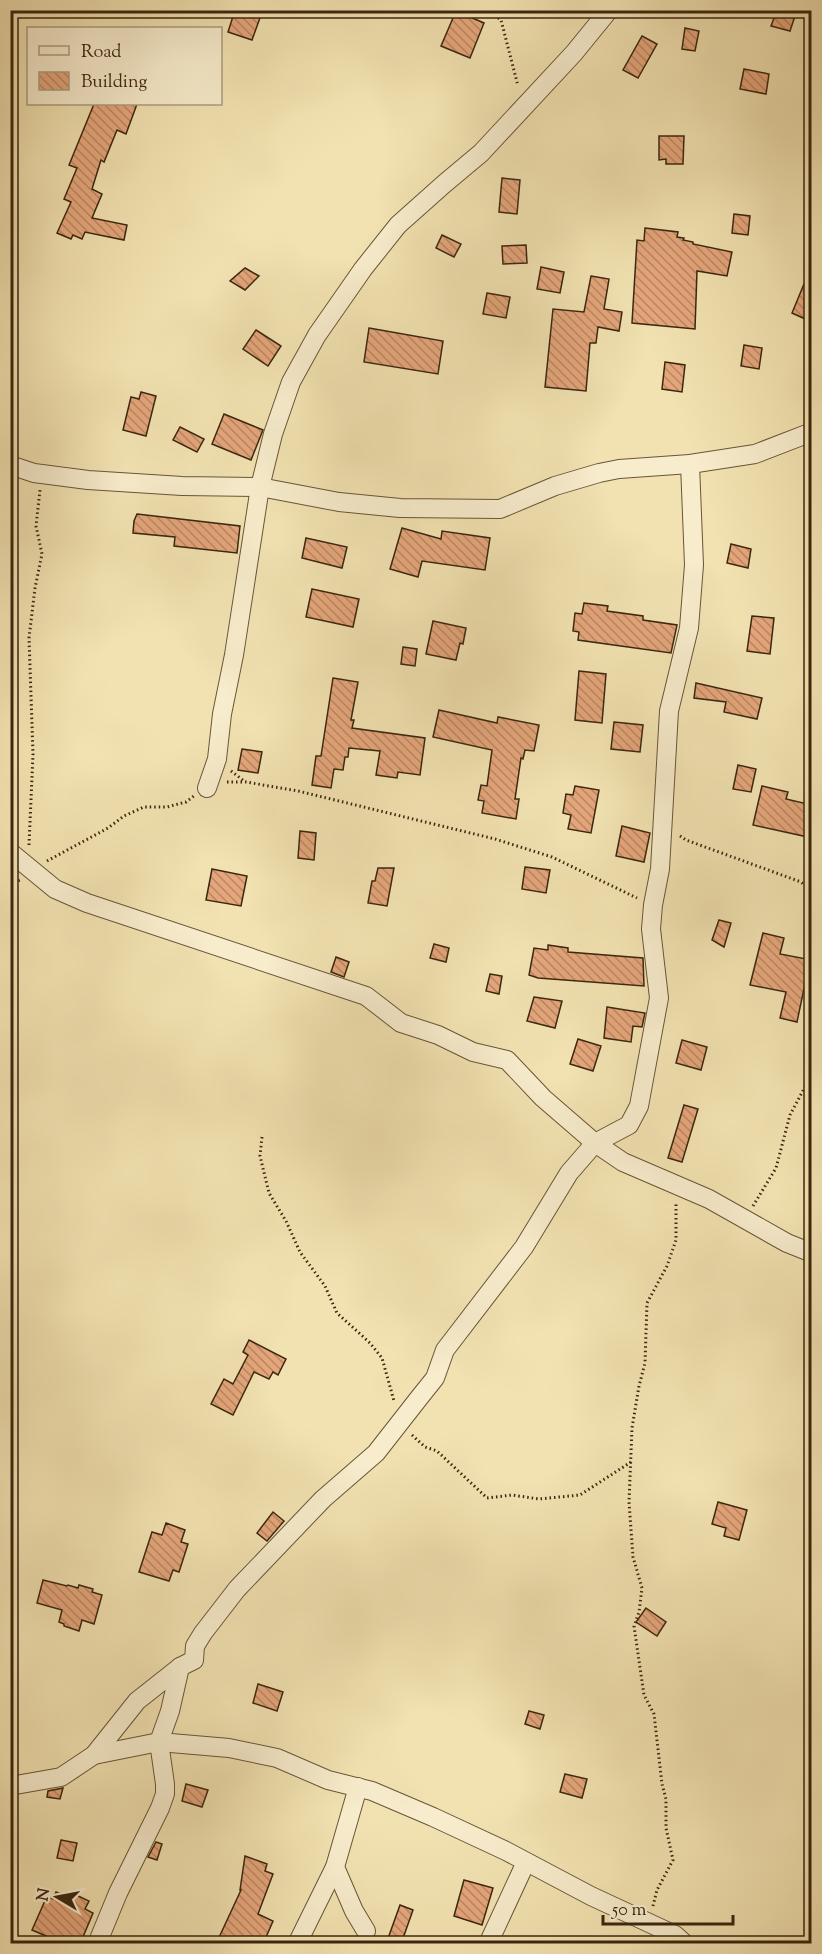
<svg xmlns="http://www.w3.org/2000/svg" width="822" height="1954" font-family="'Sorts Mill Goudy',serif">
<defs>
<pattern id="building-back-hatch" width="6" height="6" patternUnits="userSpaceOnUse" patternTransform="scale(1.5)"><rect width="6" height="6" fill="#e5a67b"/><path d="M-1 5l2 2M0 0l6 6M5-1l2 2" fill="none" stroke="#bb8763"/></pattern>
</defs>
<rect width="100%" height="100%" fill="#f2e2b1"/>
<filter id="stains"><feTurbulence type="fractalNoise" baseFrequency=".00333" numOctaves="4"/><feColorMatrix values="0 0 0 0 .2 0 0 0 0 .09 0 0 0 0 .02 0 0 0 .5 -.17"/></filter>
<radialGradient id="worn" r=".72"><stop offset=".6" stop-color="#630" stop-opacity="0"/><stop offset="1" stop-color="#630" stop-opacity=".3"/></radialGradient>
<g fill="url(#building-back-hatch)" stroke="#3b260f" stroke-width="1.5">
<path d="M235,10h14l12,5 -9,25 -24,-8z"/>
<path d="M777,10l18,6 -5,15 -19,-5z"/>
<path d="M456,11l28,12 -14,35 -29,-12z"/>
<path d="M685,28l14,3 -4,20 -13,-2z"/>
<path d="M642,36l15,8 -19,34 -15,-8z"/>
<path d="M744,69l25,5 -3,20 -26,-5z"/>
<path d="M94,104h43l-11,30 -9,-4 -13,32 -3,-2 -9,29 10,5 -10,24 35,7 -3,15 -39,-8 -3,7 -9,-4 -2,4 -14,-6 14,-31 -7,-3 13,-31 -8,-3z"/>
<path d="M659,136h25l-1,28h-17v-5l-7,1z"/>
<path d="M502,178l18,2 -3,34 -18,-2z"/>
<path d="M734,214l16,2 -2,19 -16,-2z"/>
<path d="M645,228l33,4 -1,5 7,1 -1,2 10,2v2l39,8 -5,24 -30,-5 -2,58 -63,-6 5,-83 7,1z"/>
<path d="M442,235l19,9 -7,13 -18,-9z"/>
<path d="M526,245l1,18 -24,1 -1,-18z"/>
<path d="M541,267l23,5 -4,21 -23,-4z"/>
<path d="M811,267h1v55l-20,-9z"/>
<path d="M245,268l14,8 -14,14 -15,-9z"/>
<path d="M591,276l18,3 -5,30 18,3 -3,19 -21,-4 -2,16h-6l-4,48 -41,-4 8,-78 31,3z"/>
<path d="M487,293l23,4 -4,21 -23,-4z"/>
<path d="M369,328l74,13 -5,33 -74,-12z"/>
<path d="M256,330l25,16 -13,20 -25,-17z"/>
<path d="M744,345l18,3 -3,21 -18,-3z"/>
<path d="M665,362l20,3 -3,27 -20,-3z"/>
<path d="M141,392l15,4 -10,40 -23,-6 8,-33 8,2z"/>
<path d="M224,414l39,16 -12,30 -39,-16z"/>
<path d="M180,427l24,12 -7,13 -24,-12z"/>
<path d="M137,514l103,12 -3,27 -63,-7 1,-9 -42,-4 1,-12z"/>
<path d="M402,528l39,11 1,-8 48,7 -5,32 -63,-9 -4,16 -28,-8z"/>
<path d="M306,538l41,9 -5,21 -40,-10z"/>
<path d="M731,544l20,5 -3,19 -21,-5z"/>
<path d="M312,589l47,10 -6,28 -47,-10z"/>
<path d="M584,603l24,3 -1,5 36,5v4l34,5 -6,28 -93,-13 1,-8 -6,-1 2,-18 7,1z"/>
<path d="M752,616l22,2 -4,36 -23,-3z"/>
<path d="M433,621l33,7 -3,16 -3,-1 -4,17 -30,-6z"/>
<path d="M403,647l14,2 -2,17 -14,-2z"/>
<path d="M579,671l27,3 -4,49 -27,-3z"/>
<path d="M333,678l25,4 -7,38h3l-2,8 73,10 -5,37 -22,-3 -1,6 -21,-3 4,-24 -31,-3 -1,9h-3l-2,13 -9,-1 -3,19 -19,-3 4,-29h5z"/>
<path d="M696,683l66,15 -5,21 -33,-7 2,-10 -32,-4z"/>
<path d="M439,710l58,13 1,-6 41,8 -5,26 -9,-1 -2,9 -2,-1 -6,41h4l-3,20 -34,-6 2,-12 -6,-1 3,-15 6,1 5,-36 -59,-13z"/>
<path d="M614,722l29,3 -3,27 -29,-3z"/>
<path d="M242,749l20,3 -4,21 -20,-3z"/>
<path d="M738,765l18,4 -5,23 -18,-3z"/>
<path d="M575,786l24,4 -8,43 -23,-4 3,-14 -8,-2 3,-19 7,1z"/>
<path d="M762,786l26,6 -2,7 26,6v15l-4,17 -55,-12z"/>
<path d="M622,826l28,7 -6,29 -28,-6z"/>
<path d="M300,831l16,2 -2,27 -16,-2z"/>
<path d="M525,867l25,3 -4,23 -24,-4z"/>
<path d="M378,868h16l-7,38 -19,-3 4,-22h3z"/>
<path d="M212,869l35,7 -6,30 -35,-6z"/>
<path d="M719,920l12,3 -7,24 -12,-7z"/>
<path d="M763,933l21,5 -4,16 32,6v20l-6,-1 -9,43 -17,-4 6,-26 -36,-7z"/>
<path d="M434,944l15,4 -3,14 -16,-4z"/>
<path d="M548,945l20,3v4l75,6 1,28 -106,-8 -9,-3 5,-27 14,2z"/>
<path d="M336,957l13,5 -5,15 -13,-5z"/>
<path d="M490,974l12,2 -3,18 -13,-3z"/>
<path d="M534,997l28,4 -7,27 -28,-7z"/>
<path d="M607,1007l38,6 -3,14 -9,-1 -2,16 -27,-4z"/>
<path d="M578,1039l23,7 -8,25 -23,-7z"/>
<path d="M682,1040l25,7 -6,23 -25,-7z"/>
<path d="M684,1105l14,4 -16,53 -14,-4z"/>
<path d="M249,1340l37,19 -8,16 -5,-3 -4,7 -15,-7 -21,43 -22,-11 13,-25 9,5 15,-29 -5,-3z"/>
<path d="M718,1502l29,8 -8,30 -15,-4 2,-8 -14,-4z"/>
<path d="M273,1512l11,9 -17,20 -10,-8z"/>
<path d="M166,1523l19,7 -4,12 7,2 -9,28 -6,-2 -4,11 -30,-9 13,-40 10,3z"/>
<path d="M43,1580l24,6 1,-1 10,3 1,-3 14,4 -1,3 10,3 -8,29 -12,-4 -3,11 -15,-5v-2l-5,-2 3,-12 -25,-7z"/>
<path d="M646,1608l20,14 -9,14 -21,-14z"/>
<path d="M258,1684l25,8 -6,19 -24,-8z"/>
<path d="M529,1711l15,4 -4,14 -15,-5z"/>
<path d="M565,1774l22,5 -5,19 -22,-6z"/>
<path d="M186,1784l22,6 -6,17 -20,-6z"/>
<path d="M63,1788l-3,11 -13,-2 1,-6z"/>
<path d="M61,1840l16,3 -4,18 -16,-3z"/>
<path d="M156,1842l6,2 -5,16 -9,-3z"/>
<path d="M245,1856l22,8 -2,7 8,3 -15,40 15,7 -10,23h-47l25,-54h-1z"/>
<path d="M464,1880l29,8 -11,37 -28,-9z"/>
<path d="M56,1892l14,6 2,-5 17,8 -4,8 8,4 -13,31h-15l-33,-14 15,-34 6,3z"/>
<path d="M400,1905l13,5 -12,34h-15z"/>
</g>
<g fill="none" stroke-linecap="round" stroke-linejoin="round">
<defs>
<g id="street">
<path d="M10,465l24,8 54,7 94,6 78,1 79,15 61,6 100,1 55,-23 44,-13 20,-4 71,-5 65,-10 57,-22"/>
<path d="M207,788l10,-29 5,-45 12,-59 26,-168 13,-53 18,-52 26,-47 46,-66 35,-44 46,-41 37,-31 93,-100 35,-43"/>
<path d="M10,852l45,37 32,14 279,93 35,27 37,12 35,17 34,8 36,38 52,45 28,19 86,37 78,44 25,10"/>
<path d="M94,1755l43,-54 43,-34"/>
<path d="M10,1786l51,-9 33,-22 65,-13 70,6 48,10 51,22 44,11 61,26 73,34 85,45 84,39 10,9"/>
<path d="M358,1787l-23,80 19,44 12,20"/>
<path d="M97,1944l21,-51 42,-85 5,-14v-10l-6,-42 11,-31 10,-44 14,-7 1,-14 8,-13 34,-44 86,-90 53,-46 43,-55 16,-20 10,-28 79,-103 45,-74 26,-30 34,-18 10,-19 20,-108 -8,-69 2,-24 7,-36 9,-158 20,-83 5,-63 -4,-101"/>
<path d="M297,1944l38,-77"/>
<path d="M488,1944l38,-82"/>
</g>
</defs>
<use href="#street" stroke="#695538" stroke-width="20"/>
<g stroke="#3b260f" stroke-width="3" stroke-dasharray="1.5 3" stroke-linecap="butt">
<path d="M487,10l14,10 17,66"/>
<path d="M231,771l13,10"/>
<path d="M227,782h19l52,9 197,48 57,18 85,41"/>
<path d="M680,836l6,4 115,42 11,9"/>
<path d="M29,845l4,-91 -4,-116 6,-50 7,-34 -6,-28 4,-36"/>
<path d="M47,861l61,-33 16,-12 20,-9h23l19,-5 8,-6"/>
<path d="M10,884l10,-4"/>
<path d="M262,1137l-2,19 9,37 17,28 14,31 25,34 12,27 33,30 12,15 12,43"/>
<path d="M753,1206l23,-38 14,-53 15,-28 7,-19"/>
<path d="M412,1435l13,12 12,4 50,47 25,-3 27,4 41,-4 51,-33"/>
<path d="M653,1906l4,-16 16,-30 -7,-32v-29l-4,-15 -8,-70 -10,-19 -10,-69 5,-14 3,-24 -9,-31 -4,-55 3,-74 7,-42 6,-23 2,-60 20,-37 9,-26v-37"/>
</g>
<use href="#street" stroke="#f7eccc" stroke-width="18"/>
</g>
<rect width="822" height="1954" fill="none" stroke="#f2e2b1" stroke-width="36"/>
<rect x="12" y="12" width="798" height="1930" fill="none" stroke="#3b260f" stroke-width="3"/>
<rect x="18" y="18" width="786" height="1918" fill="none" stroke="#3b260f" stroke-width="1.5"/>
<rect x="27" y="27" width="195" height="78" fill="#f7eccc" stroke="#ac9d80" stroke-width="1.5"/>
<rect x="39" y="46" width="30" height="9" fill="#f7eccc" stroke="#ac9d80" stroke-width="1.5"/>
<text x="81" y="57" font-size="18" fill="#3b260f">Road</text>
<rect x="39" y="72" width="30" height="18" fill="url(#building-back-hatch)" stroke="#ac9d80" stroke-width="1.5"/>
<text x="81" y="87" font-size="18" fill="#3b260f">Building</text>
<g transform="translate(57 1897) rotate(280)" stroke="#f7eccc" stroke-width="4.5" paint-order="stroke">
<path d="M0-4.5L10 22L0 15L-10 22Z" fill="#3b260f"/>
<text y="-9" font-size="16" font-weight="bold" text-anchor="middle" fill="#3b260f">N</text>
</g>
<path d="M603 1915v9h130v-9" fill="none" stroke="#3b260f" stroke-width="3"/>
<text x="612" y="1915" font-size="18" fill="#3b260f" stroke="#f7eccc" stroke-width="4.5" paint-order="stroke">50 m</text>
<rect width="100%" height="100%" filter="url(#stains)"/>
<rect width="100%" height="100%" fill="url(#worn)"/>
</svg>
